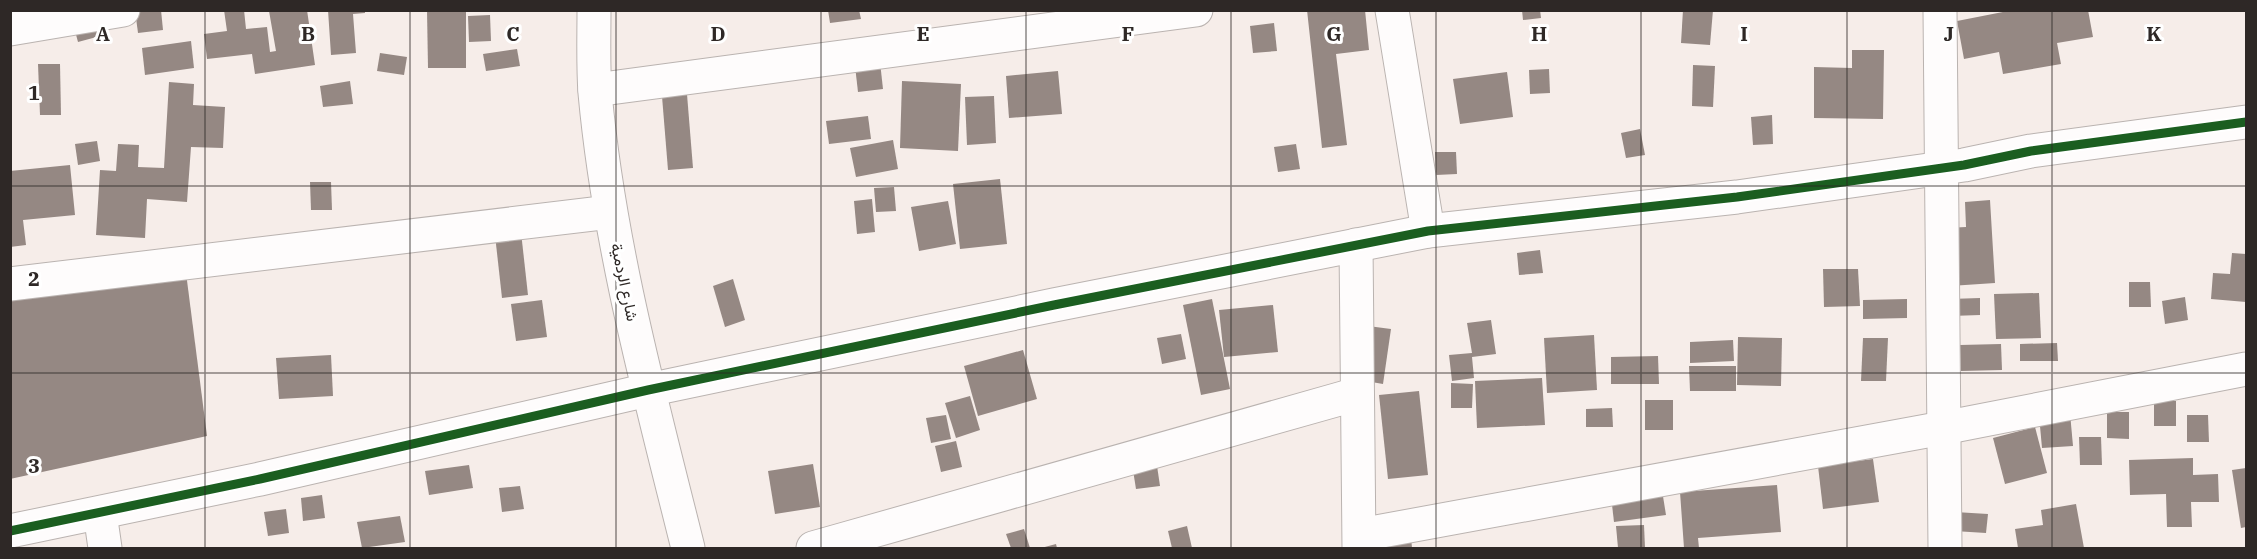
<svg xmlns="http://www.w3.org/2000/svg" width="2257" height="559" font-family="'IBM Plex Serif',Vazirmatn,serif">
<rect width="100%" height="100%" fill="#f6ede9"/>
<g fill="#958883">
<path d="M96,10l8,25 -26,7 -7,-26z"/>
<path d="M135,10h26l2,20 -25,3z"/>
<path d="M224,10h20l2,19 21,-2 3,25 6,-1 -7,-40 38,-1 8,55 -60,9 -3,-20 -45,5 -3,-25 23,-3z"/>
<path d="M328,10h37v3l-12,1 3,39 -25,2z"/>
<path d="M427,10h39v58h-38z"/>
<path d="M828,10h31l2,9 -31,4z"/>
<path d="M1307,10h58l4,40 -33,4 11,91 -25,3z"/>
<path d="M1522,10h18l1,8 -18,2z"/>
<path d="M1683,10h30l-3,35 -29,-2z"/>
<path d="M2013,10h75l5,27 -36,6 4,21 -58,10 -4,-22 -35,7 -7,-38z"/>
<path d="M490,15l1,26 -22,1 -1,-26z"/>
<path d="M1274,23l3,28 -24,2 -3,-27z"/>
<path d="M191,41l3,27 -49,7 -3,-27z"/>
<path d="M517,49l3,17 -34,5 -3,-17z"/>
<path d="M1852,50h32l-1,69 -69,-1v-51l38,1z"/>
<path d="M380,53l27,4 -3,18 -27,-4z"/>
<path d="M880,62l3,27 -25,3 -3,-26z"/>
<path d="M38,64h22l1,51h-21z"/>
<path d="M1693,65l22,1 -2,41 -21,-1z"/>
<path d="M1549,69l1,24 -20,1 -1,-24z"/>
<path d="M1058,71l4,43 -53,4 -3,-42z"/>
<path d="M1507,72l6,45 -53,7 -7,-45z"/>
<path d="M350,81l3,23 -30,3 -3,-21z"/>
<path d="M902,81l59,3 -3,67 -58,-3z"/>
<path d="M169,82l25,2 -1,21 32,2 -2,41 -32,-1 -4,55 -40,-3 -2,39 -49,-3 4,-65 16,1 2,-27 21,1 -1,22 26,1z"/>
<path d="M686,82l7,86 -25,2 -7,-86z"/>
<path d="M994,96l2,47 -29,2 -2,-48z"/>
<path d="M1772,115l1,29 -20,1 -2,-28z"/>
<path d="M868,116l3,23 -42,5 -3,-23z"/>
<path d="M1640,129l5,26 -19,3 -5,-25z"/>
<path d="M893,140l5,29 -42,8 -6,-29z"/>
<path d="M97,141l3,20 -22,4 -3,-21z"/>
<path d="M1296,144l4,25 -22,3 -4,-25z"/>
<path d="M1435,152h21l1,22 -21,1z"/>
<path d="M70,165l5,50 -52,5 3,25 -16,2v-76z"/>
<path d="M1000,179l7,65 -47,5 -7,-65z"/>
<path d="M310,182h21l1,28h-21z"/>
<path d="M894,187l2,24 -20,1 -2,-24z"/>
<path d="M872,199l3,33 -18,2 -3,-33z"/>
<path d="M1990,200l5,83 -45,3 -4,-58 20,-1 -1,-25z"/>
<path d="M948,201l8,43 -37,7 -8,-44z"/>
<path d="M519,214l9,81 -26,3 -9,-81z"/>
<path d="M1540,250l3,23 -24,2 -2,-22z"/>
<path d="M2232,253l14,1v48l-35,-3 2,-26 17,1z"/>
<path d="M185,265l22,171 -197,43v-189z"/>
<path d="M1823,269h35l2,37 -36,1z"/>
<path d="M733,279l12,41 -20,7 -12,-41z"/>
<path d="M2129,282h21l1,25h-22z"/>
<path d="M2039,293l2,45 -45,1 -2,-45z"/>
<path d="M2185,297l3,23 -23,4 -3,-23z"/>
<path d="M1980,298v17l-29,1 -1,-17z"/>
<path d="M1212,299l18,90 -29,6 -18,-90z"/>
<path d="M1907,299v19l-44,1v-19z"/>
<path d="M542,300l5,37 -31,4 -5,-37z"/>
<path d="M1273,305l5,47 -54,5 -5,-47z"/>
<path d="M1491,320l5,34 -24,3 2,21 -22,3 -3,-26 23,-2 -5,-30z"/>
<path d="M1368,326l23,3 -8,55 -23,-4z"/>
<path d="M1181,334l5,25 -24,5 -5,-26z"/>
<path d="M1594,335l3,55 -50,3 -3,-55z"/>
<path d="M1738,337l44,1 -1,48 -44,-1z"/>
<path d="M1863,338h25l-2,43h-25z"/>
<path d="M1733,340l1,21 -44,2v-21z"/>
<path d="M2057,343l1,18h-38v-17z"/>
<path d="M2001,344l1,26 -41,1 -1,-26z"/>
<path d="M1023,350l14,49 -59,17 -14,-50z"/>
<path d="M331,355l2,41 -54,3 -3,-41z"/>
<path d="M1658,356l1,28h-48v-27z"/>
<path d="M1689,366h47v25h-46z"/>
<path d="M1542,378l3,47 -68,3 -2,-47z"/>
<path d="M1451,383l22,1 -1,24h-21z"/>
<path d="M1419,391l9,84 -40,4 -9,-84z"/>
<path d="M970,396l10,34 -24,8 -11,-35z"/>
<rect x="1645" y="400" width="28" height="30"/>
<rect x="2154" y="401" width="22" height="25"/>
<path d="M2069,402l4,44 -31,2 -4,-44z"/>
<path d="M1612,408l1,19h-27v-18z"/>
<path d="M2107,412h22v27l-22,-1z"/>
<path d="M946,415l5,24 -20,4 -5,-25z"/>
<path d="M2187,415h21l1,27h-22z"/>
<path d="M2035,427l12,46 -42,11 -12,-46z"/>
<path d="M2079,437h22l1,28h-22z"/>
<path d="M956,441l6,26 -21,5 -6,-26z"/>
<path d="M2193,458v17l25,-1 1,28h-28l1,25h-25l-1,-33 -36,1 -1,-35z"/>
<path d="M1156,459l4,27 -24,3 -4,-25z"/>
<path d="M1873,459l6,43 -56,7 -5,-43z"/>
<path d="M813,464l7,43 -45,7 -7,-43z"/>
<path d="M469,465l4,23 -44,7 -4,-24z"/>
<path d="M2246,468v59l-5,1 -9,-58z"/>
<path d="M1777,485l4,47 -83,6 1,10h-15l-4,-56z"/>
<path d="M520,486l4,23 -22,3 -3,-24z"/>
<path d="M1662,490l4,25 -52,7 -3,-26z"/>
<path d="M322,495l3,23 -22,3 -2,-23z"/>
<path d="M2076,504l8,44h-66l-3,-19 28,-4 -2,-15z"/>
<path d="M286,509l3,24 -21,3 -4,-24z"/>
<path d="M1955,512l33,2 -2,19 -32,-2z"/>
<path d="M400,516l5,26 -43,6 -5,-26z"/>
<path d="M1644,525l1,23h-27l-2,-22z"/>
<path d="M1187,526l5,22h-20l-4,-17z"/>
<path d="M1024,529l6,19h-19l-5,-14z"/>
<path d="M1411,537l1,11h-51z"/>
<path d="M1056,544l1,4h-16z"/>
</g>
<g fill="none" stroke-linecap="round" stroke-linejoin="round">
<defs>
<g id="street">
<path d="M594,10c0,28 -1,56 1,83 14,154 56,306 93,455"/>
<path d="M1392,10l36,221"/>
<path d="M1940,10l5,538"/>
<path d="M10,29l113,-19"/>
<path d="M595,90l601,-80"/>
<path d="M1356,245l3,303"/>
<path d="M10,284l600,-72"/>
<path d="M100,513l5,35"/>
<path d="M10,531l250,-52 388,-89 406,-85 374,-74 309,-34 227,-32 67,-14 215,-29"/>
<path d="M1360,535l583,-107 303,-59"/>
<path d="M813,548l544,-154"/>
</g>
</defs>
<use href="#street" stroke="#bab3b0" stroke-width="35"/>
<use href="#street" stroke="#fefcfc" stroke-width="33"/>
<defs>
<path id="cycleway" d="M10,531l250,-52 388,-89 406,-85 374,-74 309,-34 227,-32 67,-14 215,-29"/>
</defs>
<use href="#cycleway" stroke="#fff" stroke-width="13"/>
<use href="#cycleway" stroke="#1b5e20" stroke-width="9"/>
</g>
<path fill="none" stroke="#2e2826" stroke-width="1.5" stroke-opacity="0.55" d="M205,10v538M410,10v538M616,10v538M821,10v538M1026,10v538M1231,10v538M1436,10v538M1641,10v538M1847,10v538M2052,10v538M10,186h2236M10,373h2236"/>
<g text-anchor="middle" dominant-baseline="central" stroke-width="6" stroke-linejoin="round" paint-order="stroke">
<g font-size="16" fill="#2e2826" stroke="#fff">
<text transform="translate(625 282) rotate(78)">شارع الردمية</text>
</g>
</g>
<g font-size="20" text-anchor="middle" font-weight="bold" fill="#2e2826" stroke="#fff" stroke-width="6" stroke-linejoin="round" paint-order="stroke">
<text x="103" y="41">A</text>
<text x="308" y="41">B</text>
<text x="513" y="41">C</text>
<text x="718" y="41">D</text>
<text x="923" y="41">E</text>
<text x="1128" y="41">F</text>
<text x="1334" y="41">G</text>
<text x="1539" y="41">H</text>
<text x="1744" y="41">I</text>
<text x="1949" y="41">J</text>
<text x="2154" y="41">K</text>
<text x="34" y="100">1</text>
<text x="34" y="286">2</text>
<text x="34" y="473">3</text>
</g>
<rect width="2257" height="559" fill="none" stroke="#2e2826" stroke-width="24"/>
</svg>
